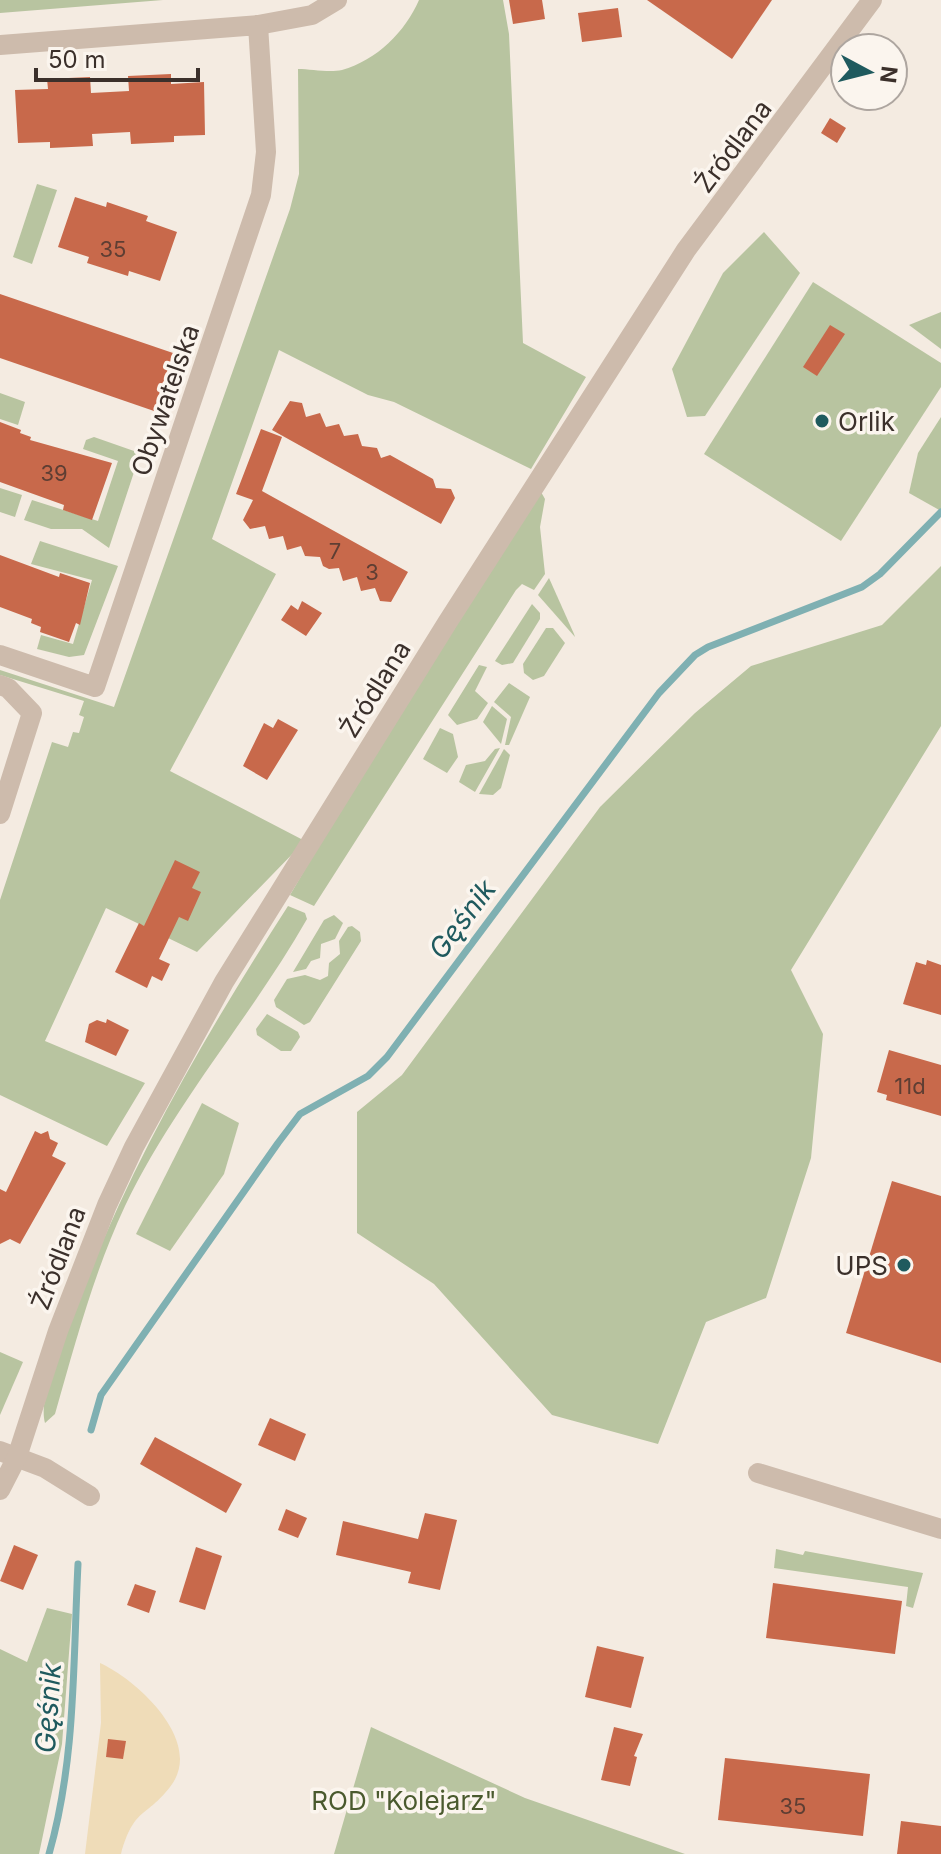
<svg xmlns="http://www.w3.org/2000/svg" width="941" height="1854" font-family="Inter,sans-serif">
<rect width="100%" height="100%" fill="#f4ebe1"/>
<g fill="#b8c4a0">
<path d="M0,0h163l-163,13z"/>
<path d="M419,0h84l6,34 14,309 63,34 -55,92 -137,-67 -26,-7 -89,-45 -67,189 64,35 -106,197 135,70 -108,111 -91,-44 -61,133 100,42 -38,63 -107,-51v-195l52,-158 16,5 5,-15 6,1 5,-16 -5,-2 5,-14 -84,-26v-5l114,37 176,-498 9,-35 -1,-105c13,0 31,4 44,1 35,-10 63,-38 77,-70z"/>
<path d="M37,184l20,6 -25,74 -19,-7z"/>
<path d="M764,232l36,41 -95,143 -18,1 -15,-48 51,-96z"/>
<path d="M813,282l128,81v24l-100,154 -137,-87z"/>
<path d="M941,312v37l-32,-24z"/>
<path d="M0,393l25,9 -7,23 -18,-6z"/>
<path d="M941,417v94l-32,-18 9,-40z"/>
<path d="M94,437l60,21 -17,5 -28,85 -27,-19h-31l-27,-9 8,-20 66,21 20,-60 -35,-12 3,-9z"/>
<path d="M0,488l22,7 -7,22 -15,-5z"/>
<path d="M541,492l4,7 -5,28 5,47 -11,16 -12,-6 -6,6 -202,316 -24,-11 66,-113z"/>
<path d="M40,541l78,25 -34,89 -15,2 -32,-8 4,-14 32,9 19,-64 -61,-16z"/>
<path d="M941,566v160l-150,244 32,64 -12,124 -45,140 -60,24 -48,122 -106,-29 -118,-131 -77,-51v-121l45,-37 198,-268 95,-94 56,-47 131,-41z"/>
<path d="M549,578l25,56 1,3 -37,-42z"/>
<path d="M532,604l8,9v6l-27,44 -11,2 -7,-4z"/>
<path d="M546,628h7l12,15 -21,33 -11,4 -9,-7 -1,-9z"/>
<path d="M479,665l8,2 -12,24 13,12 -11,16 -20,6 -9,-10z"/>
<path d="M509,683l21,14 -21,48h-4l6,-28 -17,-15z"/>
<path d="M492,706l15,13 -6,25 -18,-22z"/>
<path d="M440,728l13,6 5,23 -11,16 -24,-14z"/>
<path d="M500,748l-25,44 -16,-10 7,-17 19,-4 10,-12z"/>
<path d="M504,749l6,6 -9,33 -8,7 -14,-1z"/>
<path d="M288,906l17,7 2,6c-56,98 -133,185 -182,287 -31,66 -50,138 -70,208l-10,9c-6,-22 10,-54 17,-75 53,-159 136,-302 226,-442z"/>
<path d="M334,915l9,8 -8,16 -14,5 -1,14 -9,3 -5,8 -13,3 31,-52z"/>
<path d="M352,926l8,6 1,9 -51,81 -6,3 -28,-18 -2,-7 13,-21 18,-4 15,5 8,-4 1,-13 11,-9 -1,-13 9,-14z"/>
<path d="M267,1014l31,18 2,5 -9,14h-10l-24,-16 -1,-6z"/>
<path d="M202,1103l37,20 -15,51 -54,77 -34,-17z"/>
<path d="M0,1352l23,10 -23,53z"/>
<path d="M776,1549l27,6 2,-4 118,22 -10,35 -7,-2 2,-19 -134,-19z"/>
<path d="M47,1608l25,6 -10,130 -23,110h-39v-205l27,13z"/>
<path d="M371,1727l154,71 160,56h-351z"/>
</g>
<path fill="#efdcb8" d="M100,1663c36,16 106,79 70,124 -24,31 -36,20 -49,67h-36l16,-131z"/>
<g fill="none" stroke-linecap="round" stroke-linejoin="round">
<g stroke="#7fb0b2" stroke-width="7">
<path d="M91,1430l10,-35 177,-252 22,-29 68,-38 19,-19 272,-364 36,-38 13,-8 154,-60 18,-13 61,-62"/>
<path d="M49,1854c27,-94 24,-193 29,-290"/>
</g>
</g>
<g fill="#c8694b">
<path d="M509,0h33l3,19 -32,5z"/>
<path d="M647,0h125l-40,59z"/>
<path d="M618,8l4,29 -40,5 -4,-29z"/>
<path d="M171,74v10l33,-2 1,53 -31,1v6l-43,2 -1,-12 -38,2 1,12 -43,2v-6l-32,1 -3,-53 33,-1 -1,-10 43,-2 1,16 38,-2 -1,-15z"/>
<path d="M830,118l16,10 -9,15 -16,-10z"/>
<path d="M75,197l31,10 1,-5 41,14 -2,5 31,11 -17,49 -31,-10 -1,5 -41,-13 2,-6 -31,-10z"/>
<path d="M0,294l173,59 -19,58 -154,-53z"/>
<path d="M830,325l15,9 -28,42 -14,-9z"/>
<path d="M290,401l12,2 4,14 14,-4 6,14 13,-3 5,12 14,-2 4,12 15,2 4,10 9,-3 43,24 3,9 15,1 4,9 -14,26 -169,-94z"/>
<path d="M0,422l21,8 -1,3 11,4 -1,3 82,23 -20,57 -29,-10 1,-5 -64,-23z"/>
<path d="M261,429l21,8 -20,54 146,81 -17,30 -11,-1 -5,-13 -14,3 -4,-14 -14,4 -4,-13 -10,1 -6,-3 -3,-9 -15,-1 -4,-10 -14,4 -4,-14 -14,3 -4,-13 -15,3 -7,-9 10,-20 -17,-6z"/>
<path d="M0,555l59,22 1,-4 30,10 -10,42 -4,-2 -7,19 -29,-10 1,-5 -10,-4 1,-4 -32,-12z"/>
<path d="M302,601l20,12 -16,23 -25,-16 10,-15 7,5z"/>
<path d="M278,719l20,11 -31,50 -24,-14 21,-43 9,5z"/>
<path d="M175,860l25,12 -8,16 9,4 -13,29 -9,-4 -20,42 11,5 -8,17 -10,-5 -5,12 -32,-16 24,-49 5,3z"/>
<path d="M927,960l14,5v50l-38,-11 13,-42 10,3z"/>
<path d="M107,1019l22,11 -13,26 -31,-14 4,-18 8,-4 9,3z"/>
<path d="M889,1050l52,15v51l-55,-16 1,-5 -10,-3z"/>
<path d="M35,1131l6,3 7,-3 2,8 8,4 -6,13 14,7 -46,81 -10,-5 -10,5v-55l6,3z"/>
<path d="M892,1181l49,15v167l-95,-30z"/>
<path d="M270,1418l36,16 -11,27 -37,-16z"/>
<path d="M155,1437l87,47 -16,29 -86,-49z"/>
<path d="M286,1509l21,9 -9,20 -20,-8z"/>
<path d="M425,1513l32,7 -17,70 -32,-7 3,-11 -75,-17 7,-34 75,18z"/>
<path d="M14,1545l24,10 -15,35 -23,-9z"/>
<path d="M196,1547l26,9 -17,54 -26,-8z"/>
<path d="M773,1583l129,18 -7,53 -129,-16z"/>
<path d="M135,1584l21,7 -7,22 -22,-8z"/>
<path d="M597,1646l47,11 -13,51 -46,-11z"/>
<path d="M614,1727l29,7 -9,22 3,1 -7,29 -29,-6z"/>
<path d="M108,1739l18,2 -3,18 -17,-2z"/>
<path d="M725,1758l145,16 -7,62 -145,-16z"/>
<path d="M901,1821l40,5v28h-44z"/>
</g>
<g fill="none" stroke-linecap="round" stroke-linejoin="round">
<g stroke="#cdbbac" stroke-width="20">
<path d="M258,25l54,-10 25,-15"/>
<path d="M0,45l258,-20 8,127 -5,43 -166,492 -95,-32"/>
<path d="M0,685l8,3 24,25 -32,101"/>
<path d="M0,1451l45,17 45,28"/>
<path d="M758,1473l183,56"/>
<path d="M0,1490l17,-33 41,-126 49,-126 27,-58 90,-165 223,-359 239,-373 186,-250"/>
</g>
</g>
<g fill="#1f5a5e" stroke="#fbf5ee" stroke-width="3">
<circle cx="822" cy="421" r="8"/>
<circle cx="904" cy="1265" r="8"/>
</g>
<g text-anchor="middle" dominant-baseline="central" stroke-width="7" stroke-linejoin="round" paint-order="stroke">
<g font-size="22" fill="#5e3e33">
<text x="113" y="249">35</text>
<text x="54" y="473">39</text>
<text x="335" y="551">7</text>
<text x="372" y="572">3</text>
<text x="910" y="1086">11d</text>
<text x="793" y="1806">35</text>
</g>
<g font-size="26" fill="#3b302b" stroke="#fbf5ee">
<text transform="translate(733 146) rotate(-53)">Źródlana</text>
<text transform="translate(165 400) rotate(-71)">Obywatelska</text>
<text transform="translate(375 689) rotate(-58)">Źródlana</text>
<text transform="translate(58 1258) rotate(-69)">Źródlana</text>
</g>
<g font-size="26" fill="#3b302b" stroke="#fbf5ee" text-anchor="start">
<text x="838" y="421">Orlik</text>
<text x="888" y="1265" text-anchor="end">UPS</text>
</g>
<g font-size="26" fill="#4a5a2e" stroke="#fbf5ee">
<text x="404" y="1800">ROD "Kolejarz"</text>
</g>
<g font-size="28" font-style="italic" fill="#1f5a5e" stroke="#fbf5ee">
<text transform="translate(462 919) rotate(-53)">Gęśnik</text>
<text transform="translate(48 1708) rotate(-86)">Gęśnik</text>
</g>
</g>
<g transform="translate(869 72) rotate(97)"><circle r="38" fill="#fbf5ee" stroke="#aea6a0" stroke-width="2"/>
<path d="M0-6L14 30L0 20L-14 30Z" fill="#1f5a5e"/>
<text y="-12" font-size="22" font-weight="bold" text-anchor="middle" fill="#3b302b">N</text>
</g>
<path d="M36 68v12h162v-12" fill="none" stroke="#3b302b" stroke-width="4"/>
<text x="48" y="68" font-size="24" fill="#3b302b" stroke="#fbf5ee" stroke-width="6" paint-order="stroke">50 m</text>
</svg>
